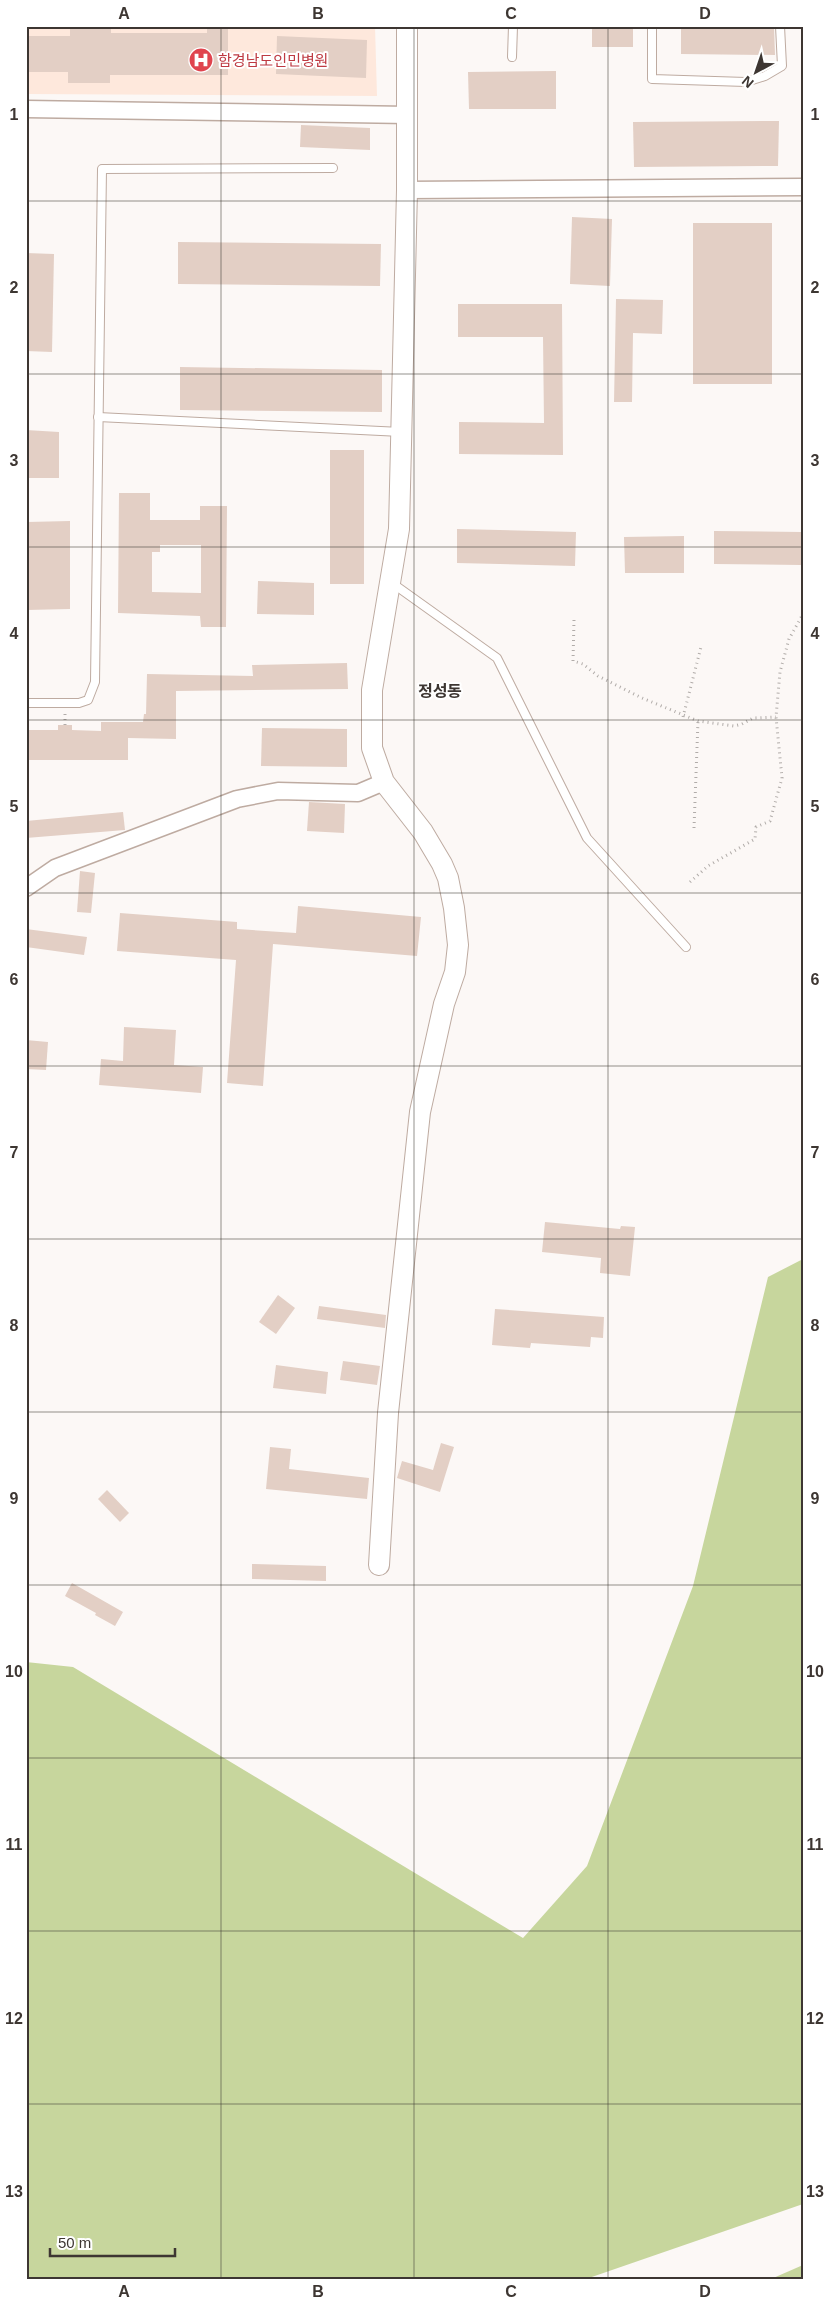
<svg xmlns="http://www.w3.org/2000/svg" width="829" height="2305" font-family="Helvetica,'Noto Sans KR',sans-serif">
<rect width="100%" height="100%" fill="#fcf8f6"/>
<path fill="#fee8dc" d="M26,26h349l2,70 -351,-2z"/>
<g fill="#c7d69d">
<path d="M803,1259v945l-217,75h-560v-617l47,5 450,271 64,-72 106,-280 75,-309z"/>
<path d="M803,2265v14h-32z"/>
</g>
<g fill="#e3cfc5" fill-rule="evenodd">
<path d="M70,26h41v7h96v-7h21v49h-118v8h-42v-11h-42v-36h44z"/>
<rect x="592" y="26" width="41" height="21"/>
<path d="M681,26h93l1,29 -94,-1z"/>
<path d="M277,36l90,4 -1,38 -90,-4z"/>
<path d="M556,71v38h-87l-1,-37z"/>
<path d="M779,121l-1,45 -144,1 -1,-45z"/>
<path d="M301,125l69,3v22l-70,-3z"/>
<path d="M572,217l40,2 -2,67 -40,-2z"/>
<rect x="693" y="223" width="79" height="161"/>
<path d="M178,242l203,2 -1,42 -202,-2z"/>
<path d="M26,253l28,1 -2,98 -26,-1z"/>
<path d="M616,299l47,1 -1,34 -29,-1 -1,69h-18z"/>
<path d="M458,304h104l1,151 -104,-1v-32l85,1 -1,-86h-85z"/>
<path d="M180,367l202,3v42l-202,-2z"/>
<path d="M26,430l33,2v46h-33z"/>
<rect x="330" y="450" width="34" height="134"/>
<path d="M119,493h31v27h50v-14h27l-1,121h-25l-1,-11 -82,-3zM160,545h41v48l-49,-1v-40h8z"/>
<path d="M70,521v88l-43,1v-88z"/>
<path d="M457,529l119,3 -1,34 -118,-3z"/>
<path d="M714,531l87,1v33l-87,-1z"/>
<path d="M684,536v37h-59l-1,-36z"/>
<path d="M258,581l56,2v32l-57,-1z"/>
<path d="M347,663l1,26 -172,2v48l-48,-1v22h-102v-30h32v-5h14v5l29,1v-9h42l1,-8h2l1,-40 106,2 -1,-11z"/>
<path d="M262,728l85,1v38l-86,-1z"/>
<path d="M309,802l36,2 -1,29 -37,-2z"/>
<path d="M123,812l2,18 -99,8v-17z"/>
<path d="M80,871l15,2 -4,40 -14,-1z"/>
<path d="M298,906l123,11 -4,39 -144,-12 -10,142 -36,-3 9,-123 -119,-9 3,-38 117,9v7l59,4z"/>
<path d="M26,929l61,8 -3,18 -58,-8z"/>
<path d="M124,1027l52,3 -2,35 29,2 -2,26 -102,-8 2,-26 22,2z"/>
<path d="M26,1040l22,2 -2,28 -20,-1z"/>
<path d="M545,1222l75,7 1,-3 14,1 -5,49 -30,-3 1,-15 -59,-6z"/>
<path d="M278,1295l17,13 -19,26 -17,-12z"/>
<path d="M319,1306l67,9 -1,13 -68,-9z"/>
<path d="M495,1309l109,8 -1,21 -12,-1 -1,10 -59,-4 -1,5 -38,-3z"/>
<path d="M343,1361l37,5 -3,19 -37,-5z"/>
<path d="M276,1365l52,7 -2,22 -53,-6z"/>
<path d="M441,1443l13,4 -14,45 -43,-14 5,-17 31,9z"/>
<path d="M270,1447l21,2 -2,20 80,9 -2,21 -101,-10z"/>
<path d="M107,1490l22,23 -9,9 -22,-23z"/>
<path d="M252,1564l74,2v15l-74,-2z"/>
<path d="M72,1583l51,29 -8,14 -20,-11 1,-2 -31,-17z"/>
</g>
<g fill="none" stroke-linecap="round" stroke-linejoin="round">
<defs>
<g id="service">
<path d="M652,26v53l94,3 19,-6 17,-10 -2,-40"/>
<path d="M512,57l1,-31"/>
<path d="M98,417l303,15"/>
<path d="M392,583l105,75 90,180 99,109"/>
<path d="M26,703h53l9,-3 7,-18 7,-513 231,-1"/>
</g>
<g id="minor">
<path d="M26,109l382,6"/>
<path d="M407,190l396,-3"/>
<path d="M26,888l29,-20 182,-69 41,-8 80,2 26,-11"/>
</g>
<path id="tertiary" d="M379,1565l9,-152 32,-301 24,-108 11,-32 3,-27 -4,-37 -6,-30 -6,-14 -19,-32 -39,-50 -12,-34v-58l27,-161 8,-339v-164"/>
</defs>
<use href="#service" stroke="#beaba1" stroke-width="10"/>
<use href="#minor" stroke="#beaba1" stroke-width="19"/>
<use href="#tertiary" stroke="#beaba1" stroke-width="22"/>
<g stroke="#b1aca9" stroke-width="3" stroke-dasharray="1 4" stroke-linecap="butt">
<path d="M574,620l-1,41 10,3 15,12 44,22 56,23 36,5 8,-2 11,-6 23,-1"/>
<path d="M683,717l18,-70"/>
<path d="M65,725v-12"/>
<path d="M694,828l4,-107"/>
<path d="M690,882l18,-16 47,-27 1,-12 14,-6 12,-43 -6,-61 4,-45 9,-33 14,-25"/>
</g>
<use href="#service" stroke="#fff" stroke-width="8"/>
<use href="#minor" stroke="#fff" stroke-width="16"/>
<use href="#tertiary" stroke="#fff" stroke-width="20"/>
</g>
<path fill="none" stroke="#3d3632" stroke-width="1" stroke-opacity="0.55" d="M221,26v2253M414,26v2253M608,26v2253M26,201h777M26,374h777M26,547h777M26,720h777M26,893h777M26,1066h777M26,1239h777M26,1412h777M26,1585h777M26,1758h777M26,1931h777M26,2104h777"/>
<defs>
<symbol id="hospital-disc" viewBox="-11 -11 22 22"><circle r="9.5" fill="#e0444e" stroke="#fff"/><path d="M-5-5h3v3.5h4V-5h3V5h-3V1.5h-4V5h-3Z" fill="#fff"/></symbol>
</defs>
<g fill-rule="evenodd">
<use href="#hospital-disc" x="187" y="46" width="28" height="28"/>
</g>
<g text-anchor="middle" dominant-baseline="central" stroke-width="4" stroke-linejoin="round" paint-order="stroke">
<g font-size="15" fill="#be3a42" stroke="#fff" text-anchor="start">
<text x="218" y="60">함경남도인민병원</text>
</g>
<g font-size="16" font-weight="bold" fill="#3d3632" stroke="#fff">
<text x="440" y="691">정성동</text>
</g>
</g>
<rect width="829" height="2305" fill="none" stroke="#ffffff" stroke-width="55"/>
<g transform="translate(756 72) rotate(220)" stroke="#ffffff" stroke-width="4" paint-order="stroke">
<path d="M0-4L9 19L0 12L-9 19Z" fill="#3d3632"/>
<text y="-8" font-size="14" font-weight="bold" text-anchor="middle" fill="#3d3632">N</text>
</g>
<path d="M50 2248v8h125v-8" fill="none" stroke="#3d3632" stroke-width="2.5"/>
<text x="58" y="2248" font-size="15" fill="#3d3632" stroke="#ffffff" stroke-width="4" paint-order="stroke">50 m</text>
<rect x="28" y="28" width="774" height="2250" fill="none" stroke="#3d3632" stroke-width="2"/>
<g font-size="16" text-anchor="middle" font-weight="bold" fill="#3d3632">
<text x="124" y="19">A</text>
<text x="318" y="19">B</text>
<text x="511" y="19">C</text>
<text x="705" y="19">D</text>
<text x="14" y="120">1</text>
<text x="815" y="120">1</text>
<text x="14" y="293">2</text>
<text x="815" y="293">2</text>
<text x="14" y="466">3</text>
<text x="815" y="466">3</text>
<text x="14" y="639">4</text>
<text x="815" y="639">4</text>
<text x="14" y="812">5</text>
<text x="815" y="812">5</text>
<text x="14" y="985">6</text>
<text x="815" y="985">6</text>
<text x="14" y="1158">7</text>
<text x="815" y="1158">7</text>
<text x="14" y="1331">8</text>
<text x="815" y="1331">8</text>
<text x="14" y="1504">9</text>
<text x="815" y="1504">9</text>
<text x="14" y="1677">10</text>
<text x="815" y="1677">10</text>
<text x="14" y="1850">11</text>
<text x="815" y="1850">11</text>
<text x="14" y="2024">12</text>
<text x="815" y="2024">12</text>
<text x="14" y="2197">13</text>
<text x="815" y="2197">13</text>
<text x="124" y="2297">A</text>
<text x="318" y="2297">B</text>
<text x="511" y="2297">C</text>
<text x="705" y="2297">D</text>
</g>
</svg>
